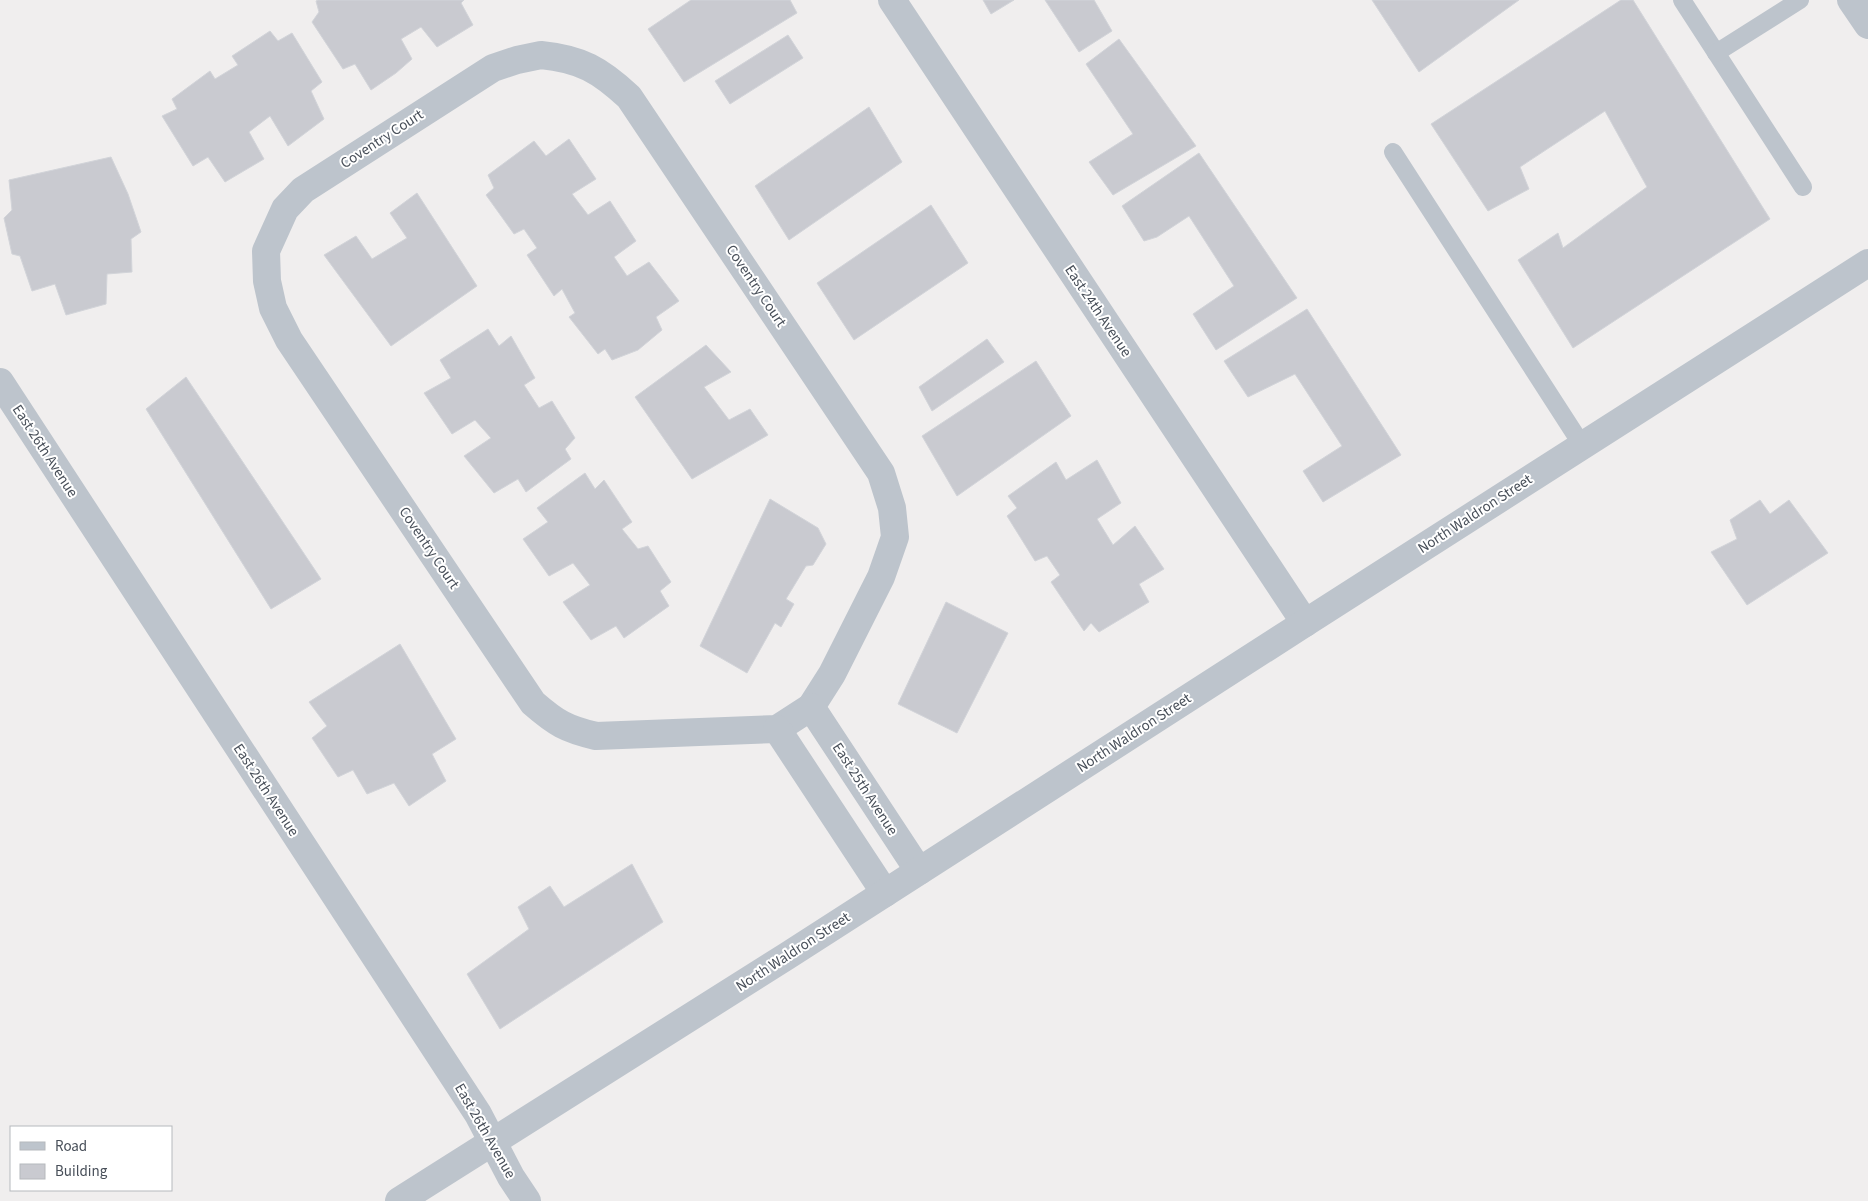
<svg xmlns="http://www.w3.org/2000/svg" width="1868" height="1201" font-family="'Source Sans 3',sans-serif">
<rect width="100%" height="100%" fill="#f0eeee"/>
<g fill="#c9cad0" stroke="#d2d4d9">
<path d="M318,0h146l-3,3 12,22 -36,22 -16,-20 -20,12 11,20 -16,14 -25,17 -16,-26 -12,5 -31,-47 7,-10 -3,-11z"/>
<path d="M691,0h99l7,13 -113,69 -36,-53z"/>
<path d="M983,0h31l-23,14z"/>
<path d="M1045,0h49l18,31 -33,21z"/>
<path d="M1372,0h147l-100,72z"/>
<path d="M1621,0h12l137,219 -197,129 -55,-88 40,-27 5,15 84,-61 -42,-76 -85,56 9,22 -41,22 -57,-87z"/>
<path d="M270,31l8,10 14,-8 30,49 -11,9 13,28 -36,27 -18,-30 -21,16 15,27 -39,23 -17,-25 -15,9 -31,-50 15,-7 -5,-10 38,-28 5,8 23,-14 -6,-9z"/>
<path d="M788,35l15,23 -73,46 -15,-23z"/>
<path d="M1119,39l77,107 -83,49 -24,-33 44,-28 -47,-70z"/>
<path d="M869,107l33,55 -113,78 -34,-54z"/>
<path d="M569,139l27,40 -24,15 16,21 22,-14 26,40 -22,16 13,19 22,-14 30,39 -23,16 6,13 -24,20 -26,10 -7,-11 -7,5 -29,-37 6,-4 -13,-24 -8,7 -27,-41 10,-7 -13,-19 -10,5 -28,-39 8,-7 -6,-13 46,-34 12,15z"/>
<path d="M1199,153l98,145 -81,52 -23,-36 41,-28 -45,-70 -32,21 -13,4 -22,-35z"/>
<path d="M111,157l17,37 13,38 -10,7 1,33 -25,2 -1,30 -40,11 -11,-31 -23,7 -12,-35 -8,-2 -8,-36 8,-8 -3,-30z"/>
<path d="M417,193l60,93 -86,60 -67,-91 32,-19 16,23 35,-21 -17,-25z"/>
<path d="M931,205l37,58 -114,77 -37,-57z"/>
<path d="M1307,309l94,146 -78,47 -20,-31 39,-25 -47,-72 -47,23 -24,-36z"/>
<path d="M488,329l11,17 12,-10 24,42 -11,7 15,23 13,-7 23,37 -10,11 6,10 -45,33 -8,-13 -24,14 -30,-37 27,-18 -16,-18 -23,14 -28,-41 27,-15 -11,-18z"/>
<path d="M987,339l17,23 -72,49 -13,-24z"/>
<path d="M706,345l25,27 -27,15 25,33 21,-11 18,26 -76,44 -57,-82z"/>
<path d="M1036,361l35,55 -114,80 -35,-60z"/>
<path d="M186,377l135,202 -50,30 -125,-200z"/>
<path d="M1097,460l24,43 -24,16 16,26 22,-19 29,43 -25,15 10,18 -50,30 -8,-9 -7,8 -33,-49 9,-7 -13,-19 -12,5 -28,-45 10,-8 -9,-12 48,-34 10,18z"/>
<path d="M585,473l10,16 9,-9 28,42 -10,7 16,20 10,-3 23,36 -11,9 9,15 -45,32 -8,-12 -25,14 -28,-38 27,-17 -17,-22 -24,13 -26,-37 25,-17 -11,-14z"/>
<path d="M770,499l48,29 8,16 -13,21 -7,1 -20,33 8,5 -13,23 -6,-4 -28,50 -47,-27z"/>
<path d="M1760,500l10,14 19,-14 39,53 -81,52 -36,-53 26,-13 -7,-19z"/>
<path d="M946,602l62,31 -51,100 -59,-29z"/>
<path d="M400,644l56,95 -24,15 14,27 -37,25 -15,-23 -27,11 -14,-24 -15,7 -26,-39 15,-12 -18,-24z"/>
<path d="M632,864l31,58 -163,107 -33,-55 62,-45 -11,-22 32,-21 14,21z"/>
</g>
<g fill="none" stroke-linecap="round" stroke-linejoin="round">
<g stroke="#bdc4cc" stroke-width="18">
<path d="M1682,0l121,187"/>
<path d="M1716,53l84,-53"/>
<path d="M1393,152l189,293"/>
</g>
<g stroke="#bdc4cc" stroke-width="28">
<path d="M892,0l413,623"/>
<path d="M1851,0l17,25"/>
<path d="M541,55c40,4 59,15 88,42l252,376 11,35 3,29 -14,40 -49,97 -21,33 -34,22 -181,7c-30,-7 -40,-13 -63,-33l-244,-363 -16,-32 -6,-27 -1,-30 19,-42 18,-19 190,-122 24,-8z"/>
<path d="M0,382l478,732 33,63 16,24"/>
<path d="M811,707l108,164"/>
<path d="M777,729l108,164"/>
<path d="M399,1201l388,-245 518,-333 563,-360"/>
</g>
</g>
<g text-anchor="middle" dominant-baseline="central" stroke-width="4" stroke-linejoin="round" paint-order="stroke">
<g font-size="15" fill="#484f59" stroke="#fff">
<text transform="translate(382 139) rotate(-33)">Coventry Court</text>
<text transform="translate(756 286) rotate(56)">Coventry Court</text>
<text transform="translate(1098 311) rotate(56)">East 24th Avenue</text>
<text transform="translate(45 451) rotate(57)">East 26th Avenue</text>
<text transform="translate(1475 514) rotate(-33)">North Waldron Street</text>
<text transform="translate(429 548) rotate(56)">Coventry Court</text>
<text transform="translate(1134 733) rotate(-33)">North Waldron Street</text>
<text transform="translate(865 789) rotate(57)">East 25th Avenue</text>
<text transform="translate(266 790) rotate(57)">East 26th Avenue</text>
<text transform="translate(793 952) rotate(-33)">North Waldron Street</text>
<text transform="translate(485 1131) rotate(60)">East 26th Avenue</text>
</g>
</g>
<rect x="10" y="1126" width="162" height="65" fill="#ffffff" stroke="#b6b9bd"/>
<rect x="20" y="1142" width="25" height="8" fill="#bdc4cc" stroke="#b6b9bd"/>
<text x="55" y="1151" font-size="15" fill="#484f59">Road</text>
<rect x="20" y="1164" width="25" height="15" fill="#c9cad0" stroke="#b6b9bd"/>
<text x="55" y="1176" font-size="15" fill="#484f59">Building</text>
</svg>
